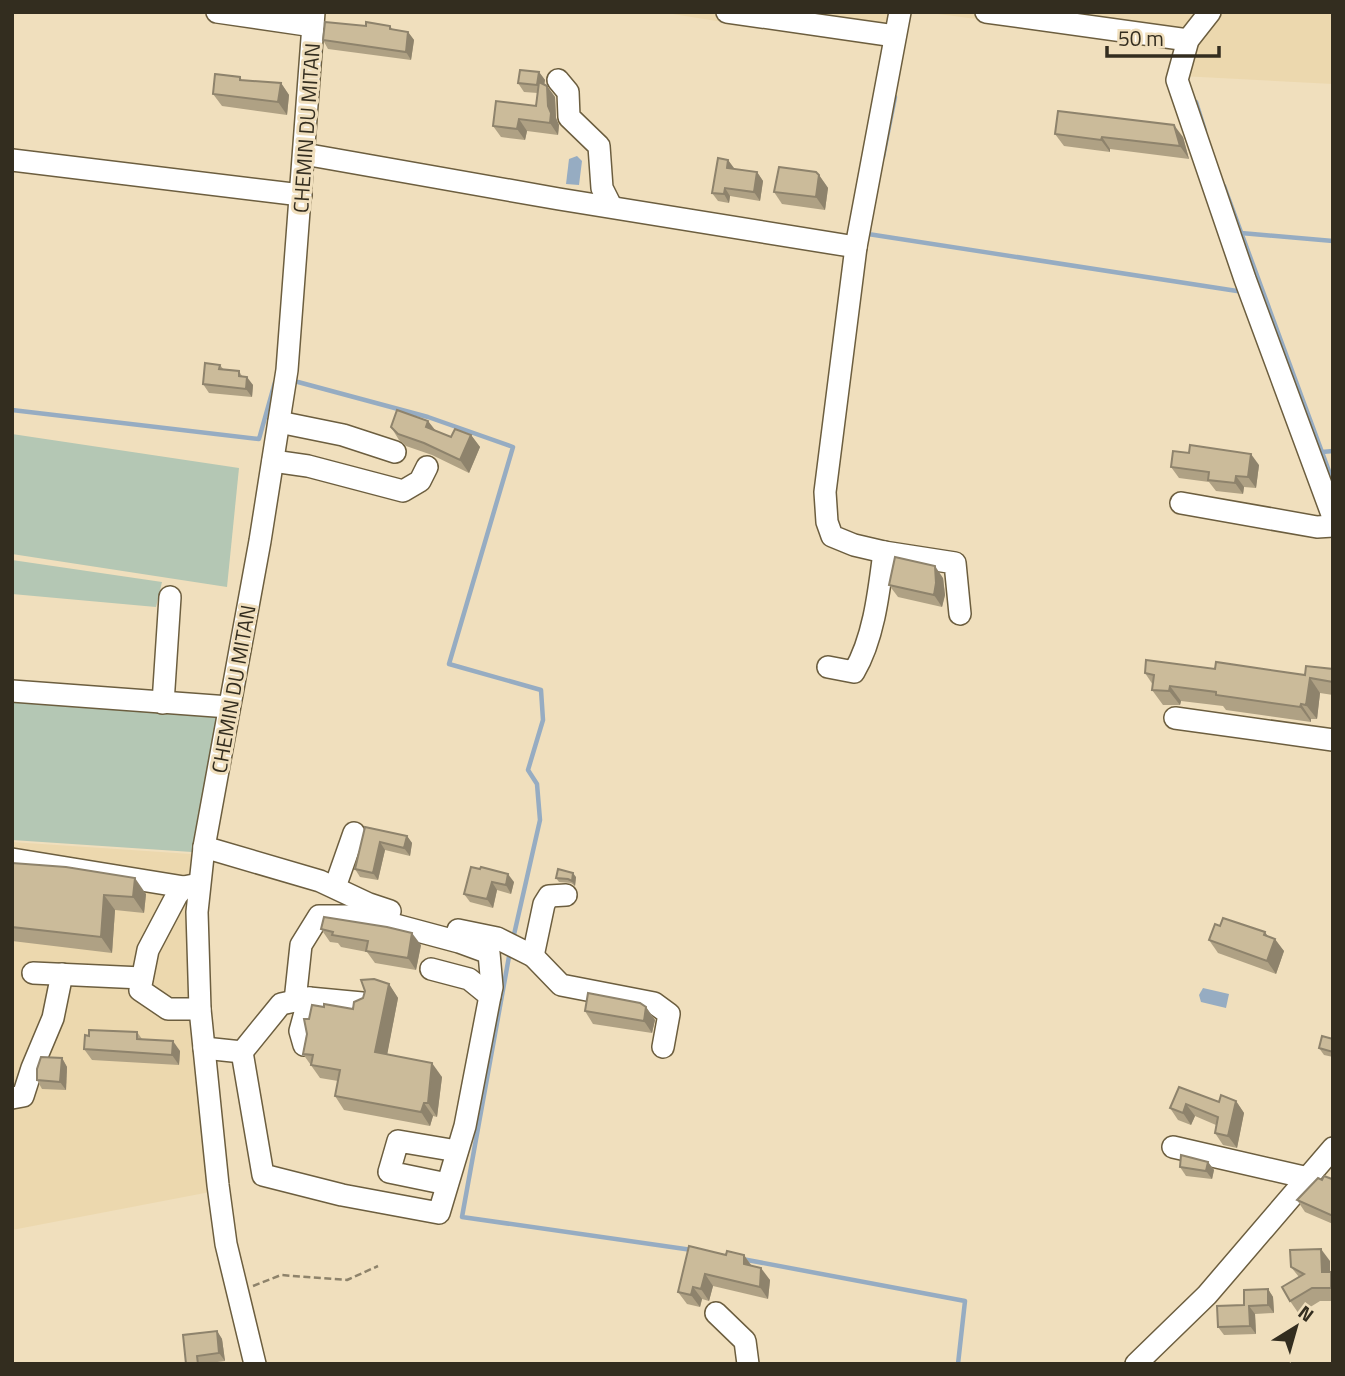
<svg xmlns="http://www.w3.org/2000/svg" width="1345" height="1376" font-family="'Titillium Web',sans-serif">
<rect width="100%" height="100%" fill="#f0dfbd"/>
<g fill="#ecd8ae">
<path d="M660,12h229l-7,35z"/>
<path d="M922,12h411v72l-152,-8 -7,-32z"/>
<path d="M12,842l179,12 -1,54 20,284 -198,38z"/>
</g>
<g fill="#b4c7b4">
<path d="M12,434l227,34 -12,119 -215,-33z"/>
<path d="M12,560l150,22 -6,25 -144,-13z"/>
<path d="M12,697l206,15 -26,140 -180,-12z"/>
</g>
<g fill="#96acc2">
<path d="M577,156l5,5 -3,24 -13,-1 3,-25z"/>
<path d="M1203,988l26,6 -3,14 -25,-6 -2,-7z"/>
</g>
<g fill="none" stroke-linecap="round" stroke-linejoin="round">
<g stroke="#96acc2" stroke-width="4.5">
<path d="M1196,102l9,29"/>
<path d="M883,157l12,-60"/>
<path d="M1224,186l109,296"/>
<path d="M869,231l-1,3 369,57"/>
<path d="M1241,233l92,8"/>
<path d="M298,382l130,35 85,30 -64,217 92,26 2,30 -15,50 9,14 3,36 -27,119"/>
<path d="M12,410l247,29 16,-57 2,-2"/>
<path d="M1322,452l11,-1"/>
<path d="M510,951l-48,266 230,33"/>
<path d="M742,1259l223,42 -7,63"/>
</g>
<defs>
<g id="minor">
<path d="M217,12l96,14"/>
<path d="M727,12l168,24"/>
<path d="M900,12l-44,235 -31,245 2,30 5,14 22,9 30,7 71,11 5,51"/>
<path d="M986,12l202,28"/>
<path d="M1210,12l-22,28 -11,40 68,199 88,238"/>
<path d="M558,80l10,12 1,25 30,29 3,42 9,18"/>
<path d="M304,154l255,45 297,48"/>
<path d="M12,160l289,35"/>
<path d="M279,422l64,13 52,17"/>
<path d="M273,461l35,5 95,25 17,-10 7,-14"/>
<path d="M1181,503l136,24 16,-1"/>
<path d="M828,667l26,5c20,-34 25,-81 30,-120"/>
<path d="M12,691l217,16"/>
<path d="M163,703l7,-106"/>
<path d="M1175,718l158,22"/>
<path d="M204,847l116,34 49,23 21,7"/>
<path d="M12,859l172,28"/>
<path d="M199,884l-15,3 -7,8 -29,55 -8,40 28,19h32"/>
<path d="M335,887l19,-54"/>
<path d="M458,930l39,8 36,18 28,29 93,18 15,11 -6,33"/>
<path d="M533,956l11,-52 5,-8 17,-1"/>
<path d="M431,969l38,10 21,17"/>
<path d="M33,973l109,5"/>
<path d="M304,1045l-4,-14 9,-33"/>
<path d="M204,1048l38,4 39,-48 28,-6 53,5"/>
<path d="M242,1052l21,123 79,20 97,18 26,-87 25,-130 2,-9 -3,-34 -30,-11 -97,-26h-43l-18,29 -6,56"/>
<path d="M12,1098l11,-2 9,-28 21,-50 9,-44"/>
<path d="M1173,1147l135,31"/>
<path d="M447,1184l-58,-12 9,-31 59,10"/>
<path d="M716,1313l29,28 3,23"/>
<path d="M255,1364l-29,-120 -8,-59 -18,-176 -3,-97 7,-65 56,-306 27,-171 27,-358"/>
<path d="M1136,1364l71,-69 126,-147"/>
</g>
</defs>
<use href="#minor" stroke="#6c5e3f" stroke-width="24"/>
<path stroke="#8e836b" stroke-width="2.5" stroke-dasharray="7 3.5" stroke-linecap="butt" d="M253,1286l28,-11 66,5 31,-14"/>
<use href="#minor" stroke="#fff" stroke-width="21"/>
</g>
<g fill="#afa184">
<path d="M366,26h24l3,4 15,2 6,8 -3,20 -83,-11 -5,-9z"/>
<path d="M539,72l6,8 -1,4 3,2 8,11 1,21 3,7 -1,10 -31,-4 -2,9 -24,-3 -8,-11 43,-20 2,-13 -14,-1 -6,-9z"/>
<path d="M240,77l2,3 39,3 8,12 -2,20 -65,-9 -9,-12z"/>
<path d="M1055,134l128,3 6,22 -79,-10v3l-46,-6z"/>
<path d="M728,160l6,9 23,3 6,9 -3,20 -30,-5 -1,7 -11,-2 -6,-8z"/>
<path d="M819,175l9,13 -3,22 -43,-6 -8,-12z"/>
<path d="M220,365l4,5 15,1 3,5 11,9 -1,12 -43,-4 -6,-9z"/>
<path d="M428,421l8,10 15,6 20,-2 9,12 -11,26 -37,-18 -26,-9 -7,-6 -8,-13z"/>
<path d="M1259,465l-3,23 -12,-1 -1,7 -27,-3 -7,-9 -30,-4 -8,-11z"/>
<path d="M943,578l2,17 -3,12 -44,-10 -9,-12z"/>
<path d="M1215,669l90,6 28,-6v26l-13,-2 -3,26h-6v3l-85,-12 -3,-4 -42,-5 -1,4h-17l-11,-15 1,-5 -8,-12z"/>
<path d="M365,827l42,9 5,7 -2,13 -25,-6 -7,30 -18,-3 -5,-8z"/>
<path d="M12,863l134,31 -2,19 -29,-3 -3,43 -100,-12z"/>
<path d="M471,867l43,15 -3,12 -14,-4 -4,18 -23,-6 -6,-8z"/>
<path d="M576,877l-1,9 -4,-3 -12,-1 -3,-4z"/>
<path d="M1220,926l49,11 15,14 -8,23 -58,-21 -9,-13z"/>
<path d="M321,929l100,16 -5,25 -41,-7 -8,-11 -26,-5 -3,-4 -8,-1z"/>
<path d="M389,984l9,14 -11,56 55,23 -5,40 -4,-1 -3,10 -86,-16 -9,-14 3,-15 -18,-3 -17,-24 6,-35 15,-12 29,2z"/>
<path d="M646,1007l9,13 -3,13 -59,-9 -8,-13z"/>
<path d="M137,1032l5,7 38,12 -1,14 -87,-5 -8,-11z"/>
<path d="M1333,1039v18l-9,-2 -5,-7z"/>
<path d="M62,1058l5,9 -1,23 -24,-1 -5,-9z"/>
<path d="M1179,1087l40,15 17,-1 8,12 -7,35 -14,-3 -8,-12 1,-8 -21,-9 -4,9 -13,-5 -8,-12z"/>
<path d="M1208,1162l6,8 -2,9 -26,-3 -6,-9z"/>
<path d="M1333,1178v46l-28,-12 -8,-12 25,-20 10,-1z"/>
<path d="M726,1255h18l8,11 18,14 -2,19 -55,-13 -4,15 -7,-2 -2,8 -13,-3 -9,-12z"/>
<path d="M1330,1261v11l3,1v28h-13l-21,13 -9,-13 9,-24 -8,-10z"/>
<path d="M1268,1289l5,8 1,16 -19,1 1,20 -32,1 -6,-8 26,-22z"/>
<path d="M217,1331l5,8 3,22 -23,3h-16z"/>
</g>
<g fill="#8e836c">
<path d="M408,32l6,8 -3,20 -5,-8z"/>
<path d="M539,72l6,8 -2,14 -6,-9z"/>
<path d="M281,83l8,12 -2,20 -9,-13z"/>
<path d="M547,86l8,11 1,21 3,7 -1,10 -8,-12z"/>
<path d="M519,119l8,12 -2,9 -8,-11z"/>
<path d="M1174,125l9,12 6,22 -9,-13z"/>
<path d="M1102,137l8,12v3l-9,-12z"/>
<path d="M728,160l6,8 -1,8 -6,-8z"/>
<path d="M757,172l6,9 -3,20 -6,-9z"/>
<path d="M819,175l9,13 -3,22 -9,-13z"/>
<path d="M725,188l5,8 -1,7 -5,-9z"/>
<path d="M247,377l6,8 -1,12 -6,-8z"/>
<path d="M428,421l9,12 -11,-6z"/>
<path d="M471,435l9,12 -11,26 -9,-13z"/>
<path d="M1251,454l8,11 -3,23 -8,-11z"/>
<path d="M1236,476l8,11 -1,7 -8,-11z"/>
<path d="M935,566l8,12 2,17 -3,12 -8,-12z"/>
<path d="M1310,678l10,15 -3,26 -11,-14z"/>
<path d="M1170,686l11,15 -1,4 -11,-14z"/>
<path d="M1301,704l10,15v3l-11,-15z"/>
<path d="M407,836l5,7 -2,13 -6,-8z"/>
<path d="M380,842l5,8 -7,30 -5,-7z"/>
<path d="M573,873l3,4 -1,9 -3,-5z"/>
<path d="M508,874l6,8 -3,12 -5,-9z"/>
<path d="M135,878l11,16 -2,19 -11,-16z"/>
<path d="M492,882l5,8 -4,18 -6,-9z"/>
<path d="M104,895l11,15 -3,43 -11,-16z"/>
<path d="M1265,932l8,12 2,-5 9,12 -8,23 -9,-13 -3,-26z"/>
<path d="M412,933l9,12 -5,25 -8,-12z"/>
<path d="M389,984l9,14 -13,68 -10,-14z"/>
<path d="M646,1007l9,13 -3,13 -8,-12z"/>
<path d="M173,1041l7,10 -1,14 -7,-10z"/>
<path d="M62,1058l5,9 -1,23 -6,-8z"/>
<path d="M432,1063l10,14 -5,40 -9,-14z"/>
<path d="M1236,1101l8,12 -7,35 -9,-12z"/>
<path d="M424,1103l9,13 -3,10 -9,-14z"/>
<path d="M1186,1104l9,12 -4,9 -8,-12z"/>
<path d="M1208,1162l6,8 -2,9 -6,-8z"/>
<path d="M1321,1249l9,12v23l-8,-12z"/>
<path d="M744,1255l8,12 -8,-3z"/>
<path d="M761,1268l9,12 -2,19 -8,-12z"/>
<path d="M705,1274l8,12 -4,15 -8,-12z"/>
<path d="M693,1287l9,12 -2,8 -9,-12z"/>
<path d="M1268,1289l5,8 1,16 -6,-8z"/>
<path d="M1249,1306l6,8 1,20 -6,-8z"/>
<path d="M217,1331l5,8 3,22 -6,-8z"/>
</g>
<g fill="#cbbb9a" stroke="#8e836c" stroke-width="2">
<path d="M325,22l41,4v-4l24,4v3l18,3 -2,20 -83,-12z"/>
<path d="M520,70l19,2 -2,13 -19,-2z"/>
<path d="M215,74l25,3v3l41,3 -3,19 -65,-8z"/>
<path d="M539,82l8,4 1,20 3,7 -1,10 -31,-4 -2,10 -24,-3 3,-25 40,5z"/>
<path d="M1058,111l116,14 6,21 -78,-9 -1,3 -46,-6z"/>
<path d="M718,158l10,2 -1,8 30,4 -3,20 -29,-4 -1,6 -12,-1z"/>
<path d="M779,167l37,5 3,3 -3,22 -42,-5z"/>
<path d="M205,363l15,2 -1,4 20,2v5l8,1 -1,12 -43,-5z"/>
<path d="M397,410l31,11 -2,6 25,10 4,-8 16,6 -11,25 -36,-17 -26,-9 -7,-7z"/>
<path d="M1190,445l61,9 -3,23 -12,-1 -1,7 -27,-3 1,-8 -38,-5 2,-16 16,2z"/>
<path d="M895,557l40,9 1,17 -2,12 -45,-10z"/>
<path d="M1146,660l69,9 1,-7 89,13 1,-9 27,3v13l-23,-4 -4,27 -5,-1 -1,3 -84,-12v-3l-46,-6 -1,5 -17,-1 2,-15 -9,-2z"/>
<path d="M365,827l42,9 -3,12 -24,-6 -7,31 -18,-4z"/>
<path d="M12,863l54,4 69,11 -2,19 -29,-2 -3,42 -89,-10z"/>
<path d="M471,867l9,2 1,-2 27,7 -2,11 -14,-3 -5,17 -23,-5z"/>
<path d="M558,869l15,4 -1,8 -4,-2 -12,-1z"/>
<path d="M324,917l63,10 25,6 -4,25 -42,-7 2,-10 -36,-6 1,-3 -12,-3z"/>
<path d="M1223,918l42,14 -1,3 11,4 -8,22 -58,-21 6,-16 5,2z"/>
<path d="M374,979l15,5 -14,68 57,11 -4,40h-4l-3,9 -86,-16 5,-26 -29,-5 2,-10 -10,-1 4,-20 -3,-15h5l3,-14 12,2v-3l29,5 1,-7 9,-4 2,-7 -4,-11z"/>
<path d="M588,993l52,10 6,4 -2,14 -59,-10z"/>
<path d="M89,1030l48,2v7l36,2 -1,14 -88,-6 1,-14 4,1z"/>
<path d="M1322,1036l11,3v13l-14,-4z"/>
<path d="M41,1057l21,1 -2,24 -23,-2v-11z"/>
<path d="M1179,1087l40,15 2,-7 15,6 -8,35 -13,-3 3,-16 -32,-13 -3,9 -13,-5z"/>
<path d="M1181,1155l27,7 -2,9 -26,-4z"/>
<path d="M1324,1176l8,3 1,-1v38l-36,-16 21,-22 4,2z"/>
<path d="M689,1246l37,9 1,-4 17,4v9l17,4 -1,19 -55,-13 -4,15 -8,-2 -2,8 -13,-3z"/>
<path d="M1321,1249l1,23h9v16h-19l-22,13 -8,-14 22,-13 -13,-7 -1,-17z"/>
<path d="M1268,1289v16l-19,1 1,20 -32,1 -1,-21 27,-1v-15z"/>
<path d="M217,1331l2,22 -22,3 1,8h-12l-3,-29z"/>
</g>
<g text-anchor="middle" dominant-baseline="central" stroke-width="6" stroke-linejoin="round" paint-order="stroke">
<g font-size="21" fill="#332d1f" stroke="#f0dfbd">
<text transform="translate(306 128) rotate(-86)">CHEMIN DU MITAN</text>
<text transform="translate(233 689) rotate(-80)">CHEMIN DU MITAN</text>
</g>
</g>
<rect width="1345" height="1376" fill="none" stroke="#332d1f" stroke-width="28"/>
<g transform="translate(1296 1327) rotate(37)" stroke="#f0dfbd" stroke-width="5" paint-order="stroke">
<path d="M0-5L12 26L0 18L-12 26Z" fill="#332d1f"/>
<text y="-10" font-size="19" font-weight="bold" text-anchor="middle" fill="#332d1f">N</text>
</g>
<path d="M1107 46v10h112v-10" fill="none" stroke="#332d1f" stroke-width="3.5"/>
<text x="1118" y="46" font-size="21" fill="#332d1f" stroke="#f0dfbd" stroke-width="5" paint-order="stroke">50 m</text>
</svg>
